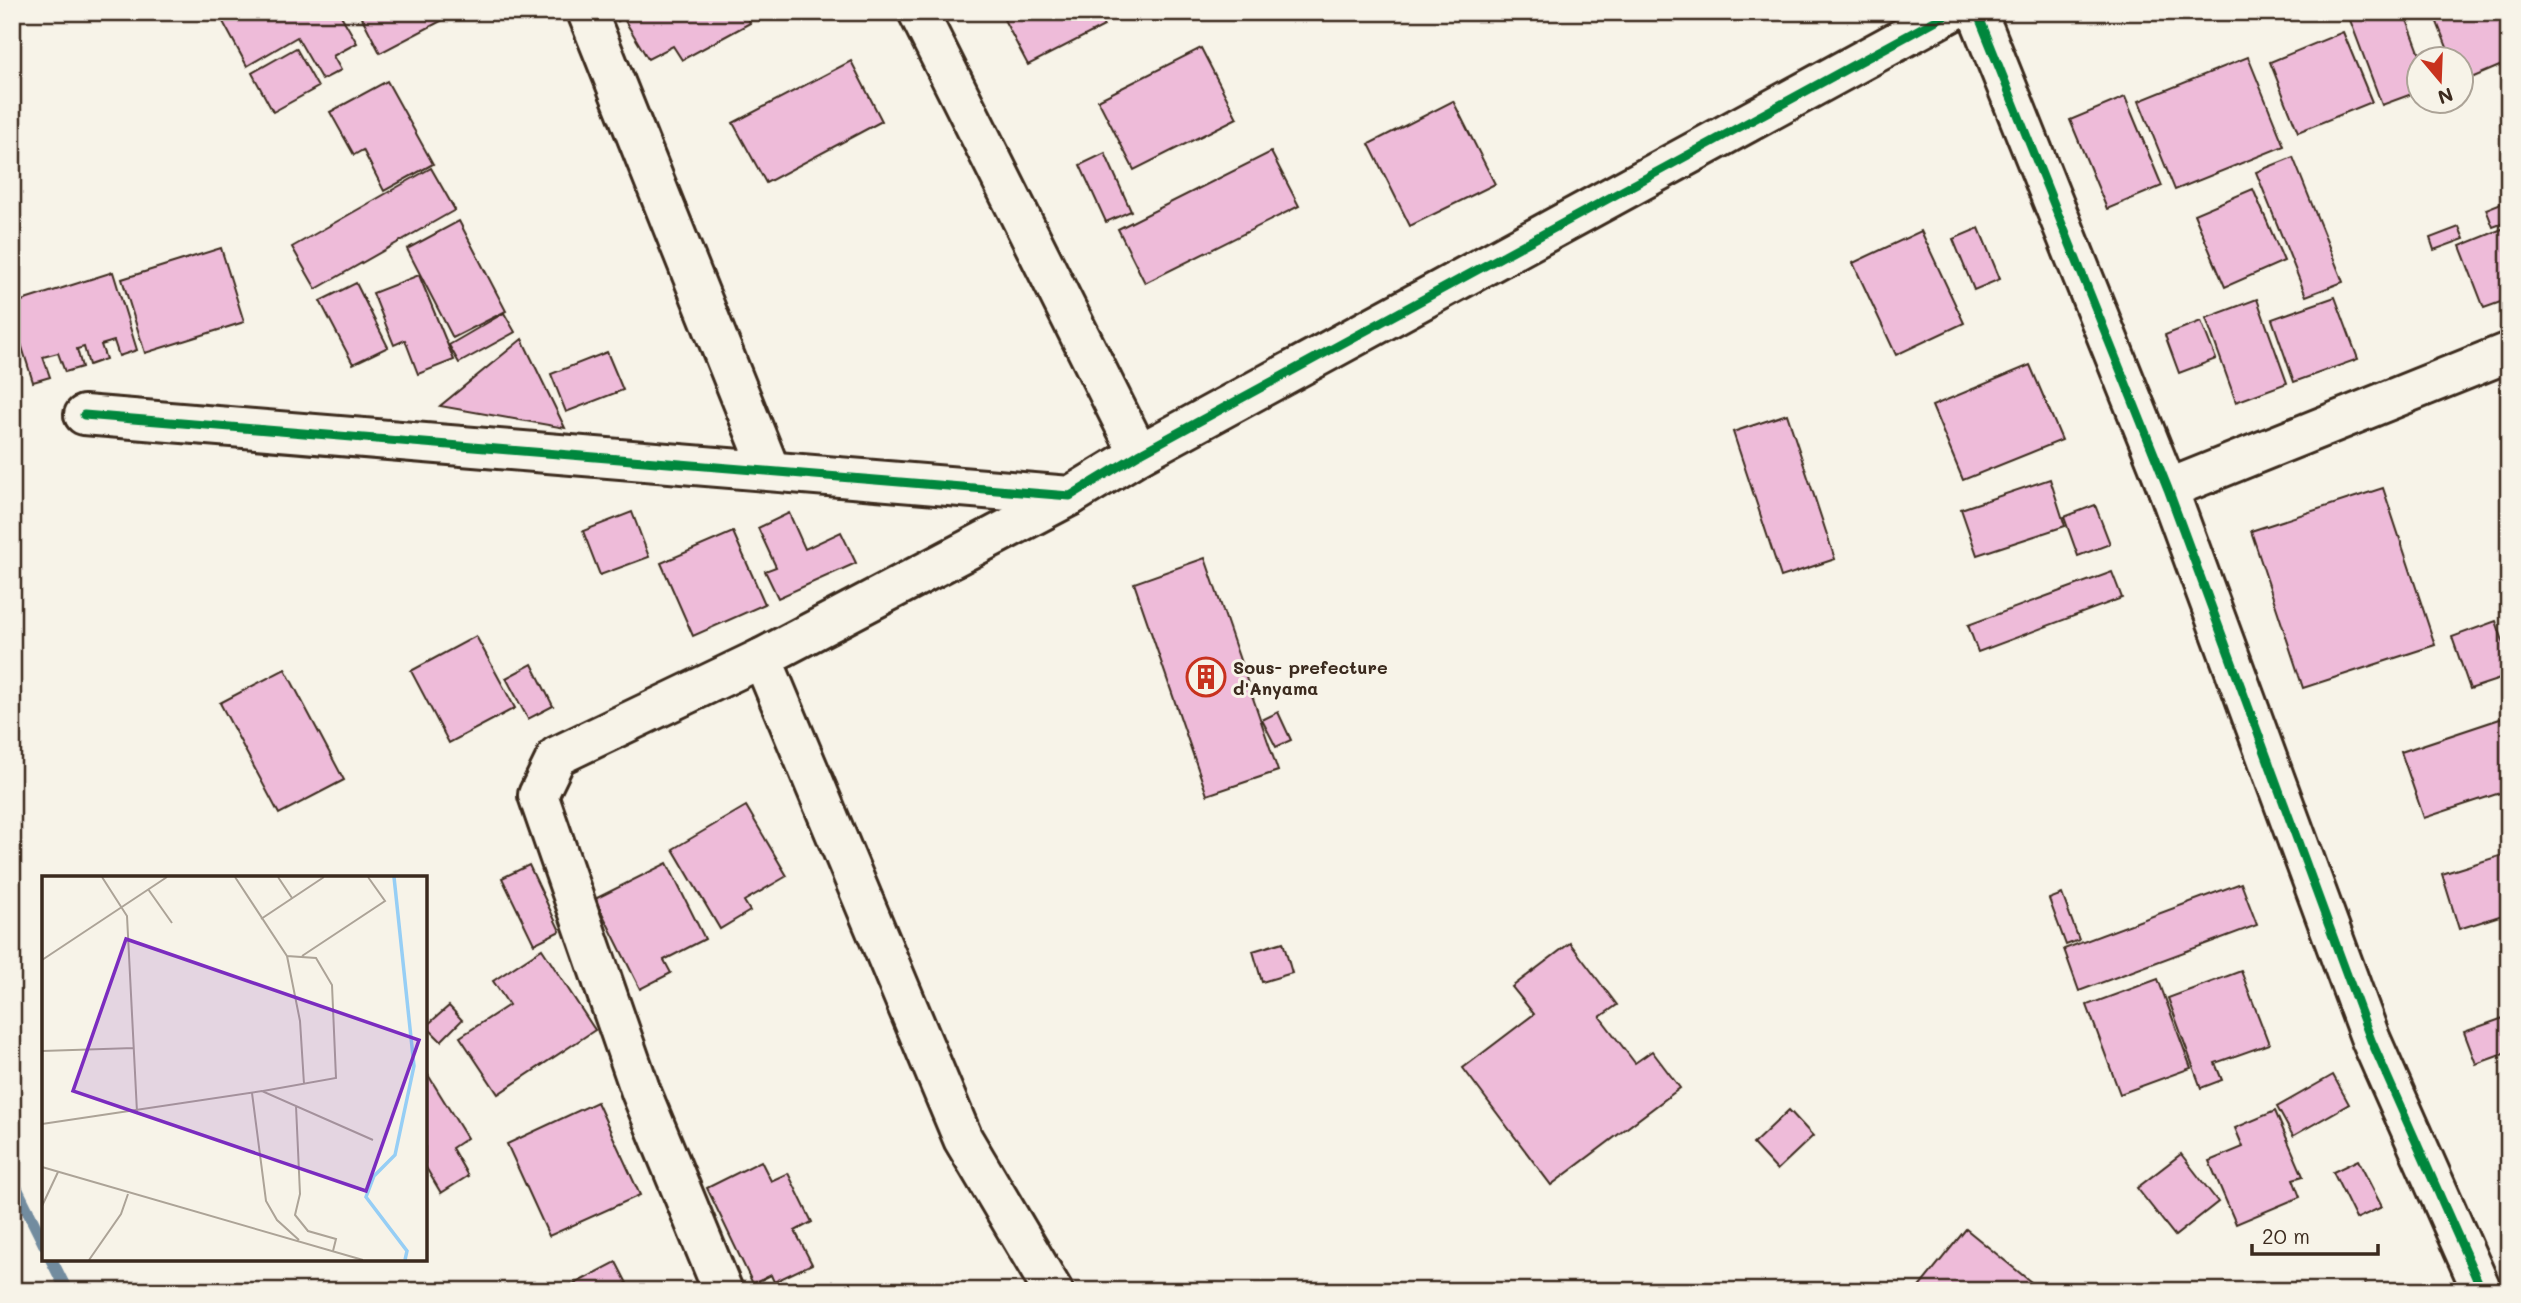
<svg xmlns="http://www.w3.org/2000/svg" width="2521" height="1303" font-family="Mali,sans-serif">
<rect width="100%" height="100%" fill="#f7f3e8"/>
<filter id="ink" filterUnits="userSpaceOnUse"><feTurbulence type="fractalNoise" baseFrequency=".0143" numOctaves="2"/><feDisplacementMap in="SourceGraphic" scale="14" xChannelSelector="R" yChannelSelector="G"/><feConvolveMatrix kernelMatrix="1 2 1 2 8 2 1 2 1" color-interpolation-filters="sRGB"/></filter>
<g filter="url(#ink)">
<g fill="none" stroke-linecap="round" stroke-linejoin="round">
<g stroke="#728c9f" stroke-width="12">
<path d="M12,1179l32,65"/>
<path d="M51,1259l16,32"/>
</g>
</g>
<g fill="#eebbd9" stroke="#3b2a1e" stroke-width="2">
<path d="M236,12h103l18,31 -24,13 8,14 -19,10 -25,-43 -50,29 -25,-46z"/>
<path d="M359,12h99l-78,41z"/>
<path d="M613,12h20l-15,9z"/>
<path d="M635,12h109l6,11 -68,37 -9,-14 -25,13 -24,-40z"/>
<path d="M759,12h19l-15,8z"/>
<path d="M1000,12h97l7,14 -76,39z"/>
<path d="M2347,12h57l18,48h-2v31l-38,14z"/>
<path d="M2433,12h76v50l-47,20v-22h-10z"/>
<path d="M2343,32l29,70 -74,30 -28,-70z"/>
<path d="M296,48l22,39 -45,25 -21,-39z"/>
<path d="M1201,48l36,70 -103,52 -36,-70z"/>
<path d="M2248,57l36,89 -109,44 -36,-89z"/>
<path d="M851,61l31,60 -116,62 -33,-60z"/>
<path d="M387,81l46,83 -49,27 -21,-41 -9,5 -24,-43z"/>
<path d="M2125,97l37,89 -55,23 -37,-89z"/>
<path d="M1453,101l42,83 -85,42 -41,-82z"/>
<path d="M1271,152l28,54 -154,77 -27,-54z"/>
<path d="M1105,153l26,58 -25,11 -26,-57z"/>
<path d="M2293,157l50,125 -37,14 -50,-124z"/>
<path d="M431,168l24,42 -139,79 -24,-42z"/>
<path d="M2253,189l31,72 -59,26 -31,-73z"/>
<path d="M2509,200v21l-16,6 -7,-18z"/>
<path d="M459,221l47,90 -53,27 -46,-89z"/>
<path d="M2459,227l5,12 -30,11 -4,-12z"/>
<path d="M2507,227l2,72 -25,9 -24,-62z"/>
<path d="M1979,228l21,51 -26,11 -21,-51z"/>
<path d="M1921,231l43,92 -68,32 -43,-92z"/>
<path d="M221,248l23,74 -99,31 -23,-74z"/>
<path d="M113,272l24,78 -18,6 -5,-15 -13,4 5,14 -17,6 -5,-18 -7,2 5,18 -17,5 -7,-19 -15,4 7,20 -17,5 -21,-67v-11z"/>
<path d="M419,275l35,85 -36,14 -13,-34 -11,5 -21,-52z"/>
<path d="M356,283l32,64 -35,17 -33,-63z"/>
<path d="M2335,297l23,62 -64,23 -22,-63z"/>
<path d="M2257,299l30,84 -51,19 -30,-84z"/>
<path d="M504,313l11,19 -56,31 -10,-18z"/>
<path d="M2201,321l15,38 -37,14 -14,-38z"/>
<path d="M522,339l43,89 -125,-22z"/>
<path d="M607,352l16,38 -57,22 -15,-38z"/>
<path d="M2030,365l32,75 -99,40 -31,-74z"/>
<path d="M1787,414l48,145 -54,18 -48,-145z"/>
<path d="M2050,479l15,47 -88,29 -16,-46z"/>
<path d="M2383,488l52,157 -132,43 -52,-157z"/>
<path d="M2095,505l15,39 -32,12 -14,-39z"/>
<path d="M632,512l17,45 -49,18 -17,-44z"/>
<path d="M789,513l16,36 36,-17 15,31 -78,35 -13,-27 11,-4 -18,-39z"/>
<path d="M733,532l32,72 -72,32 -32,-73z"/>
<path d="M1205,558l73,213 -71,24 -73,-212z"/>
<path d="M2112,572l10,26 -144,54 -10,-27z"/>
<path d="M2496,621l13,37v18l-39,13 -18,-52z"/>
<path d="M476,636l39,72 -66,35 -38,-72z"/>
<path d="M532,664l21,42 -25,13 -22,-41z"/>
<path d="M285,669l59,111 -65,34 -59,-111z"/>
<path d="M1278,712l13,28 -15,7 -14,-27z"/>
<path d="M2509,716v74l-85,28 -23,-66z"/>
<path d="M746,806l41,70 -43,25 6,10 -30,18 -47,-80z"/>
<path d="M2509,853v60l-50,16 -17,-55z"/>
<path d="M667,863l38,76 -41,21 7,13 -31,16 -45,-90z"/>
<path d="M529,865l31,66 -26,13 -32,-66z"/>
<path d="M2241,883l16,42 -178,66 -15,-42z"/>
<path d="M2062,894l17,46 -13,5 -17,-46z"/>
<path d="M1283,942l9,31 -30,9 -9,-31z"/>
<path d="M1570,943l47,62 -17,12 35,46 17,-12 28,37 -129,97 -88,-117 71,-54 -22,-27z"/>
<path d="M542,949l53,81 -97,64 -38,-57 49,-32 -16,-24z"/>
<path d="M2241,971l28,73 -54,19 7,17 -21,8 -33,-90z"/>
<path d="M2158,979l33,89 -71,26 -33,-89z"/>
<path d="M449,1006l13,14 -21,21 -15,-15z"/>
<path d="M2509,1016v36l-33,12 -12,-32z"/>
<path d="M425,1070l42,68 -15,10 16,28 -27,17 -16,-27z"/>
<path d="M2333,1075l16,29 -56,32 -16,-29z"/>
<path d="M597,1102l43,93 -91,41 -42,-92z"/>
<path d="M1789,1110l24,26 -36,34 -24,-26z"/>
<path d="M2275,1111l28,65 -10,3 7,18 -64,27 -27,-63 34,-14 -8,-19z"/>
<path d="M2181,1154l37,48 -43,34 -38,-48z"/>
<path d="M2358,1160l24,47 -26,12 -23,-47z"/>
<path d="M761,1161l10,20 17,-8 24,49 -17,9 17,33 -38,18 -3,-7 -18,9 -46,-96z"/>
<path d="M1966,1229l76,62h-126z"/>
<path d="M616,1262l15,29h-70z"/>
<path d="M2365,1284l9,7h-14z"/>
</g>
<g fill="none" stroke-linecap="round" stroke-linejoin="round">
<defs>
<g id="street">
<path d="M587,12l183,458"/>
<path d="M918,12l221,442"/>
<path d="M1977,12l191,477 203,551 111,251"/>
<path d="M84,415l986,81 69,-42 812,-442"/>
<path d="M2168,489l341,-137"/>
<path d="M762,658l201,481 90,152"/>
<path d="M723,1291l-82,-199 -103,-297 19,-39 205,-98 308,-162"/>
</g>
</defs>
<use href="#street" stroke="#3b2a1e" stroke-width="44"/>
<use href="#street" stroke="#f7f3e8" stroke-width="38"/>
<defs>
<g id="cycleway">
<path d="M1977,12l191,477 203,551 111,251"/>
<path d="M84,415l986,81 69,-42 812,-442"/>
</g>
</defs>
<use href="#cycleway" stroke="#f7f3e8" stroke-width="13"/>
<use href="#cycleway" stroke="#00873e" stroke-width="9"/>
</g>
</g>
<defs>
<symbol id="building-ring" viewBox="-11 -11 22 22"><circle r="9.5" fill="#f7f3e8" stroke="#c8321e" stroke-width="1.5"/><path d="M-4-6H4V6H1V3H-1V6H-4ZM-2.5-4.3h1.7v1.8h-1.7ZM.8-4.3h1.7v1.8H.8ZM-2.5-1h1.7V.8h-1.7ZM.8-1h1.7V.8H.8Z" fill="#c8321e"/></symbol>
</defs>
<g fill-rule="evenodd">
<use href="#building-ring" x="1184" y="655" width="44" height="44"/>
</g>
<g text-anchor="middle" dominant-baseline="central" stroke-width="6" stroke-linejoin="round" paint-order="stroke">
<g font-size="18" font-weight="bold" fill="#3b2a1e" stroke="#f7f3e8" text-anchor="start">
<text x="1233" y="667">Sous- prefecture<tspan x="1233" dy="21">d'Anyama</tspan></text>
</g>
</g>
<g transform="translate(42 876)">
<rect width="385" height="385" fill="#f7f3e8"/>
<path fill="none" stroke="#96cef5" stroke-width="3.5" d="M352,1l20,189 -19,89 -21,21 -8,21 41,54 -2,9"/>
<path fill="none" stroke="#aca397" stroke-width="2" d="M60,1l25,39 10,196M193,1l52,79 29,2 16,27 4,93 -73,13M236,1l14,21M106,13l24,34M219,43l63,-42M245,80l13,65 4,63M260,80l83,-55 -17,-24M0,84l125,-83M0,175l92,-3M210,217l14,108 11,19 22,20M254,230l4,88 -5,21 13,16 28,8 -3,12M0,248l220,-33 111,49M0,291l321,93M0,330l16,-34M47,384l32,-46 7,-20"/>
<path fill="#7b2cbf" fill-opacity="0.15" stroke="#7b2cbf" stroke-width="3.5" d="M84,63l293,101 -53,151 -293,-100z"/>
<rect width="385" height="385" fill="none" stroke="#3b2a1e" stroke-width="3.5"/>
</g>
<rect width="2521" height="1303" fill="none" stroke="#f7f3e8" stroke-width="42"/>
<rect x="21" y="21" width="2479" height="1261" fill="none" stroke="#3b2a1e" stroke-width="2.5" filter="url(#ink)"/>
<g transform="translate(2440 80) rotate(161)"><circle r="33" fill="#f7f3e8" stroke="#aca397" stroke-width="2"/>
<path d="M0-5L12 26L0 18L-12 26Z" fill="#c8321e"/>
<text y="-10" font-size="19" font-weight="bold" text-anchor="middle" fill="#3b2a1e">N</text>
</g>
<path d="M2252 1244v10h126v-10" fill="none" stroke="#3b2a1e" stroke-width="3.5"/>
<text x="2262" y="1244" font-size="21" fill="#3b2a1e" stroke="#f7f3e8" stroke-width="5" paint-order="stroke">20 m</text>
</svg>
